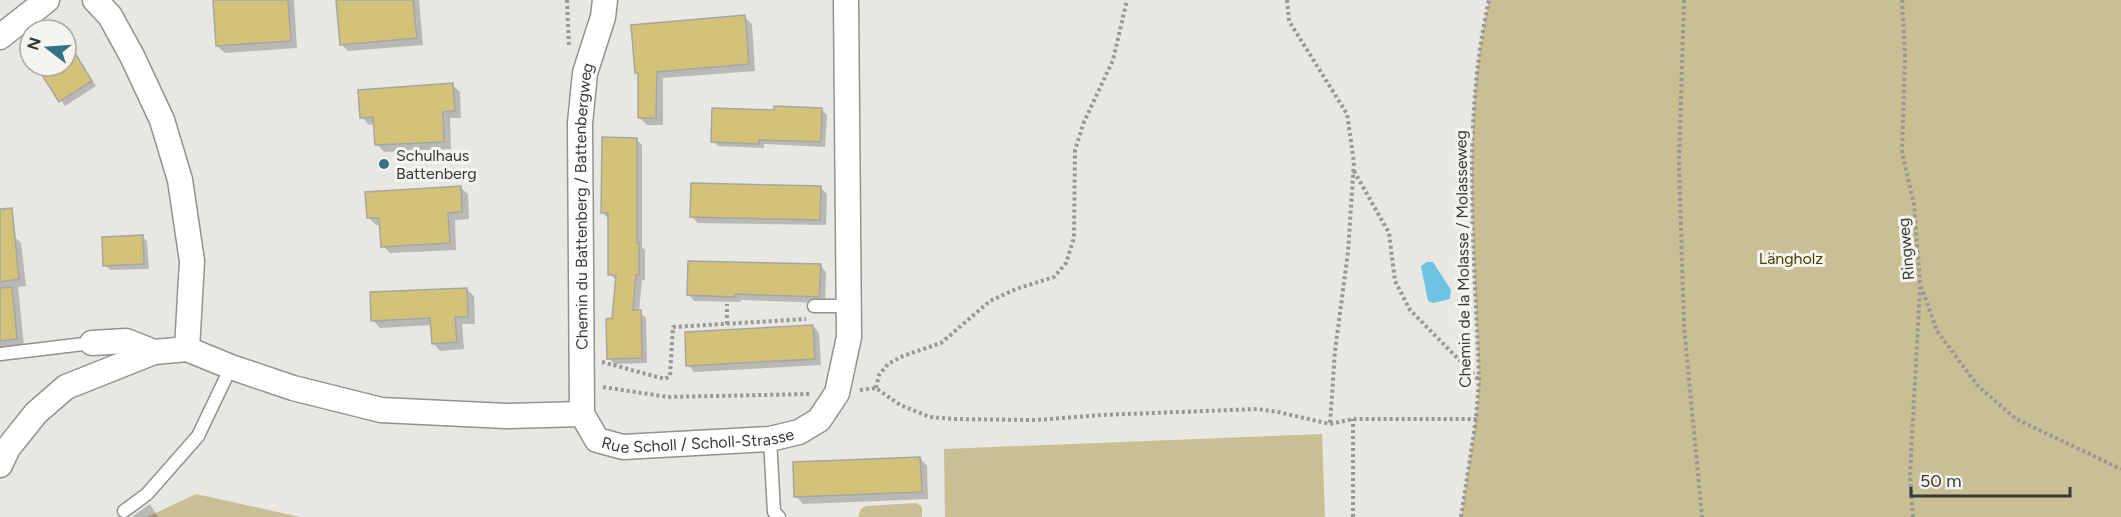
<svg xmlns="http://www.w3.org/2000/svg" width="2121" height="517" font-family="Figtree,sans-serif">
<rect width="100%" height="100%" fill="#e8e7e2"/>
<g fill="#c8bf95">
<path d="M1489,0h632v517h-660l15,-98 3,-39c-4,-126 -18,-256 10,-380z"/>
<path d="M1322,434l3,83h-380l-1,-68z"/>
<path d="M196,494l104,23h-153z"/>
<path d="M916,503l6,4v10h-64l3,-8 5,-3z"/>
</g>
<path fill="#6ec3e4" d="M1427,262h6l18,28 -1,9 -17,4 -5,-2 -7,-35z"/>
<g fill="#0003">
<path d="M214,0h80l3,48 -72,5 -8,-7z"/>
<path d="M337,0h82l4,45 -75,6 -7,-7z"/>
<path d="M745,17l7,7 3,47 -92,7v47h-16l-7,-7v-42l-4,-3z"/>
<path d="M74,55l22,31 -31,20 -21,-31 14,-9h8v-5z"/>
<path d="M452,85l8,7 1,26h-11l1,31 -67,3 -7,-8 -2,-20 -6,1 -7,-8z"/>
<path d="M822,110l5,5 -2,32 -61,-3v4l-46,-2 -5,-5 62,-29z"/>
<path d="M636,139l6,6v102l3,3v30h-3l-3,32 7,6 1,45 -33,1 -5,-6 7,-78 -6,-6 -1,-55 -6,-6z"/>
<path d="M460,187l8,7 1,25 -14,1 1,30 -66,3 -7,-7 -2,-21h-5l-7,-7z"/>
<path d="M821,188l6,6 -1,31 -128,-2 -7,-7z"/>
<path d="M14,236l7,7 5,43 -8,1 6,59 -24,2v-111z"/>
<path d="M142,236l5,5 2,28 -39,1 -5,-5z"/>
<path d="M820,265l6,7 -1,31 -84,-3v2l-47,-1 -6,-7z"/>
<path d="M466,289l8,7 1,28h-13l2,25 -24,2 -7,-8 -1,-18 -52,3 -7,-8z"/>
<path d="M813,326l6,7 2,32 -127,7 -6,-7z"/>
<path d="M920,458l7,8 1,33 -125,5 -7,-8z"/>
<path d="M150,504l8,13h-24l-1,-1z"/>
</g>
<g fill="#d3c279" stroke="#a7a6a1" stroke-width="1.5">
<path d="M213,0h75l3,41 -75,5z"/>
<path d="M336,0h77l4,38 -77,7z"/>
<path d="M745,15l4,49 -92,8 -1,46h-18v-45h-3l-4,-48z"/>
<path d="M75,53l17,28 -33,21 -17,-27 13,-9h11v-7z"/>
<path d="M453,83l2,28 -12,1 1,30 -69,3 -2,-28 -13,1 -2,-28z"/>
<path d="M774,106l48,2 -1,34 -62,-2v4l-48,-2 1,-34 62,2z"/>
<path d="M602,137l35,1v105h2v32h-3l-3,35h8l1,48 -35,1 -1,-40 6,-1 4,-43h-8v-62h-7z"/>
<path d="M691,183l130,3 -1,34 -130,-3z"/>
<path d="M461,186l1,26 -14,1 2,30 -69,4 -2,-29h-12l-2,-26z"/>
<path d="M12,208l7,71 -19,3v-73z"/>
<path d="M143,235l1,29 -41,2 -1,-29z"/>
<path d="M688,261l133,3 -2,33 -84,-3v3l-48,-2z"/>
<path d="M12,287l5,52 -17,2v-53z"/>
<path d="M467,288l1,29h-13l2,25 -25,2 -2,-26 -59,3 -1,-29z"/>
<path d="M813,325l2,34 -129,7 -1,-34z"/>
<path d="M920,457l2,35 -128,5 -1,-35z"/>
</g>
<g fill="none" stroke-linecap="round" stroke-linejoin="round">
<defs>
<g id="lane">
<path d="M814,306h35"/>
<path d="M0,354l92,-11"/>
<path d="M770,439l4,73 5,5"/>
<path d="M124,511l23,-17 51,-58 33,-69"/>
</g>
<g id="street">
<path d="M95,0l15,16 22,40 30,64 18,60 12,81 -5,88"/>
<path d="M0,37l47,-37"/>
<path d="M92,343l34,-2 28,11"/>
<path id="s1" d="M582,414l-2,-291 5,-50 18,-56 2,-17"/>
<path id="s2" d="M0,465l8,-17 28,-35 30,-26 88,-35 33,-3 44,18 62,21 88,22 125,6 76,-2 15,26 26,7 147,-8 29,-7 20,-12 18,-27 12,-56 -3,-337"/>
</g>
</defs>
<use href="#lane" stroke="#93928e" stroke-width="15"/>
<use href="#street" stroke="#93928e" stroke-width="27"/>
<g stroke="#989793" stroke-width="4" stroke-dasharray="3 3" stroke-linecap="butt">
<path d="M567,0l2,47"/>
<path d="M1287,0l2,21 58,93 7,48 -6,90 -13,99 -5,73"/>
<path d="M1684,0l-5,163 5,163 18,191"/>
<path d="M1902,0l3,55 -3,98 12,51 6,79 17,48 41,55 38,33 105,50"/>
<path d="M1354,171l35,62 6,48 15,29 69,70"/>
<path d="M727,324v-20"/>
<path d="M602,362l63,17 5,-3 3,-49 133,-8"/>
<path d="M603,387l65,10 143,-3"/>
<path d="M876,388l3,-13 9,-11 15,-8 38,-13 49,-42 26,-12 38,-12 12,-14 8,-25 1,-88 9,-28 29,-62 14,-60"/>
<path d="M860,390l16,-2 24,17 30,12 24,2 82,1 65,-5 156,-6 21,3 52,12 23,-5h123"/>
<path d="M1353,517v-98"/>
<path d="M1461,517l15,-98 3,-39c-4,-126 -18,-256 10,-380"/>
<path d="M1913,517l-3,-42 10,-188"/>
</g>
<use href="#lane" stroke="#fff" stroke-width="12"/>
<use href="#street" stroke="#fff" stroke-width="24"/>
</g>
<circle fill="#357188" stroke="#f6f4ef" stroke-width="2" cx="384" cy="164" r="6"/>
<g text-anchor="middle" dominant-baseline="central" stroke-width="6" stroke-linejoin="round" paint-order="stroke">
<g font-size="16" fill="#393836" stroke="#f6f4ef" text-anchor="start">
<text x="396" y="155">Schulhaus<tspan x="396" dy="18">Battenberg</tspan></text>
</g>
<g font-size="16" fill="#393836" stroke="#f6f4ef">
<text stroke="none"><textPath href="#s1" startOffset="208">Chemin du Battenberg / Battenbergweg</textPath></text>
<text transform="translate(1906 249) rotate(-95)">Ringweg</text>
<text transform="translate(1463 259) rotate(-91)">Chemin de la Molasse / Molasseweg</text>
<text stroke="none"><textPath href="#s2" startOffset="768">Rue Scholl / Scholl-Strasse</textPath></text>
</g>
<g font-size="16" fill="#4b4002" stroke="#f6f4ef">
<text x="1791" y="258">Längholz</text>
</g>
</g>
<g transform="translate(48 48) rotate(287)"><circle r="28" fill="#f6f4ef" stroke="#aaa9a5" stroke-width="1.5"/>
<path d="M0-4.5L10 22L0 15L-10 22Z" fill="#357188"/>
<text y="-9" font-size="16" font-weight="bold" text-anchor="middle" fill="#393836">N</text>
</g>
<path d="M1911 487v9h159v-9" fill="none" stroke="#393836" stroke-width="3"/>
<text x="1920" y="487" font-size="18" fill="#393836" stroke="#f6f4ef" stroke-width="4.5" paint-order="stroke">50 m</text>
</svg>
